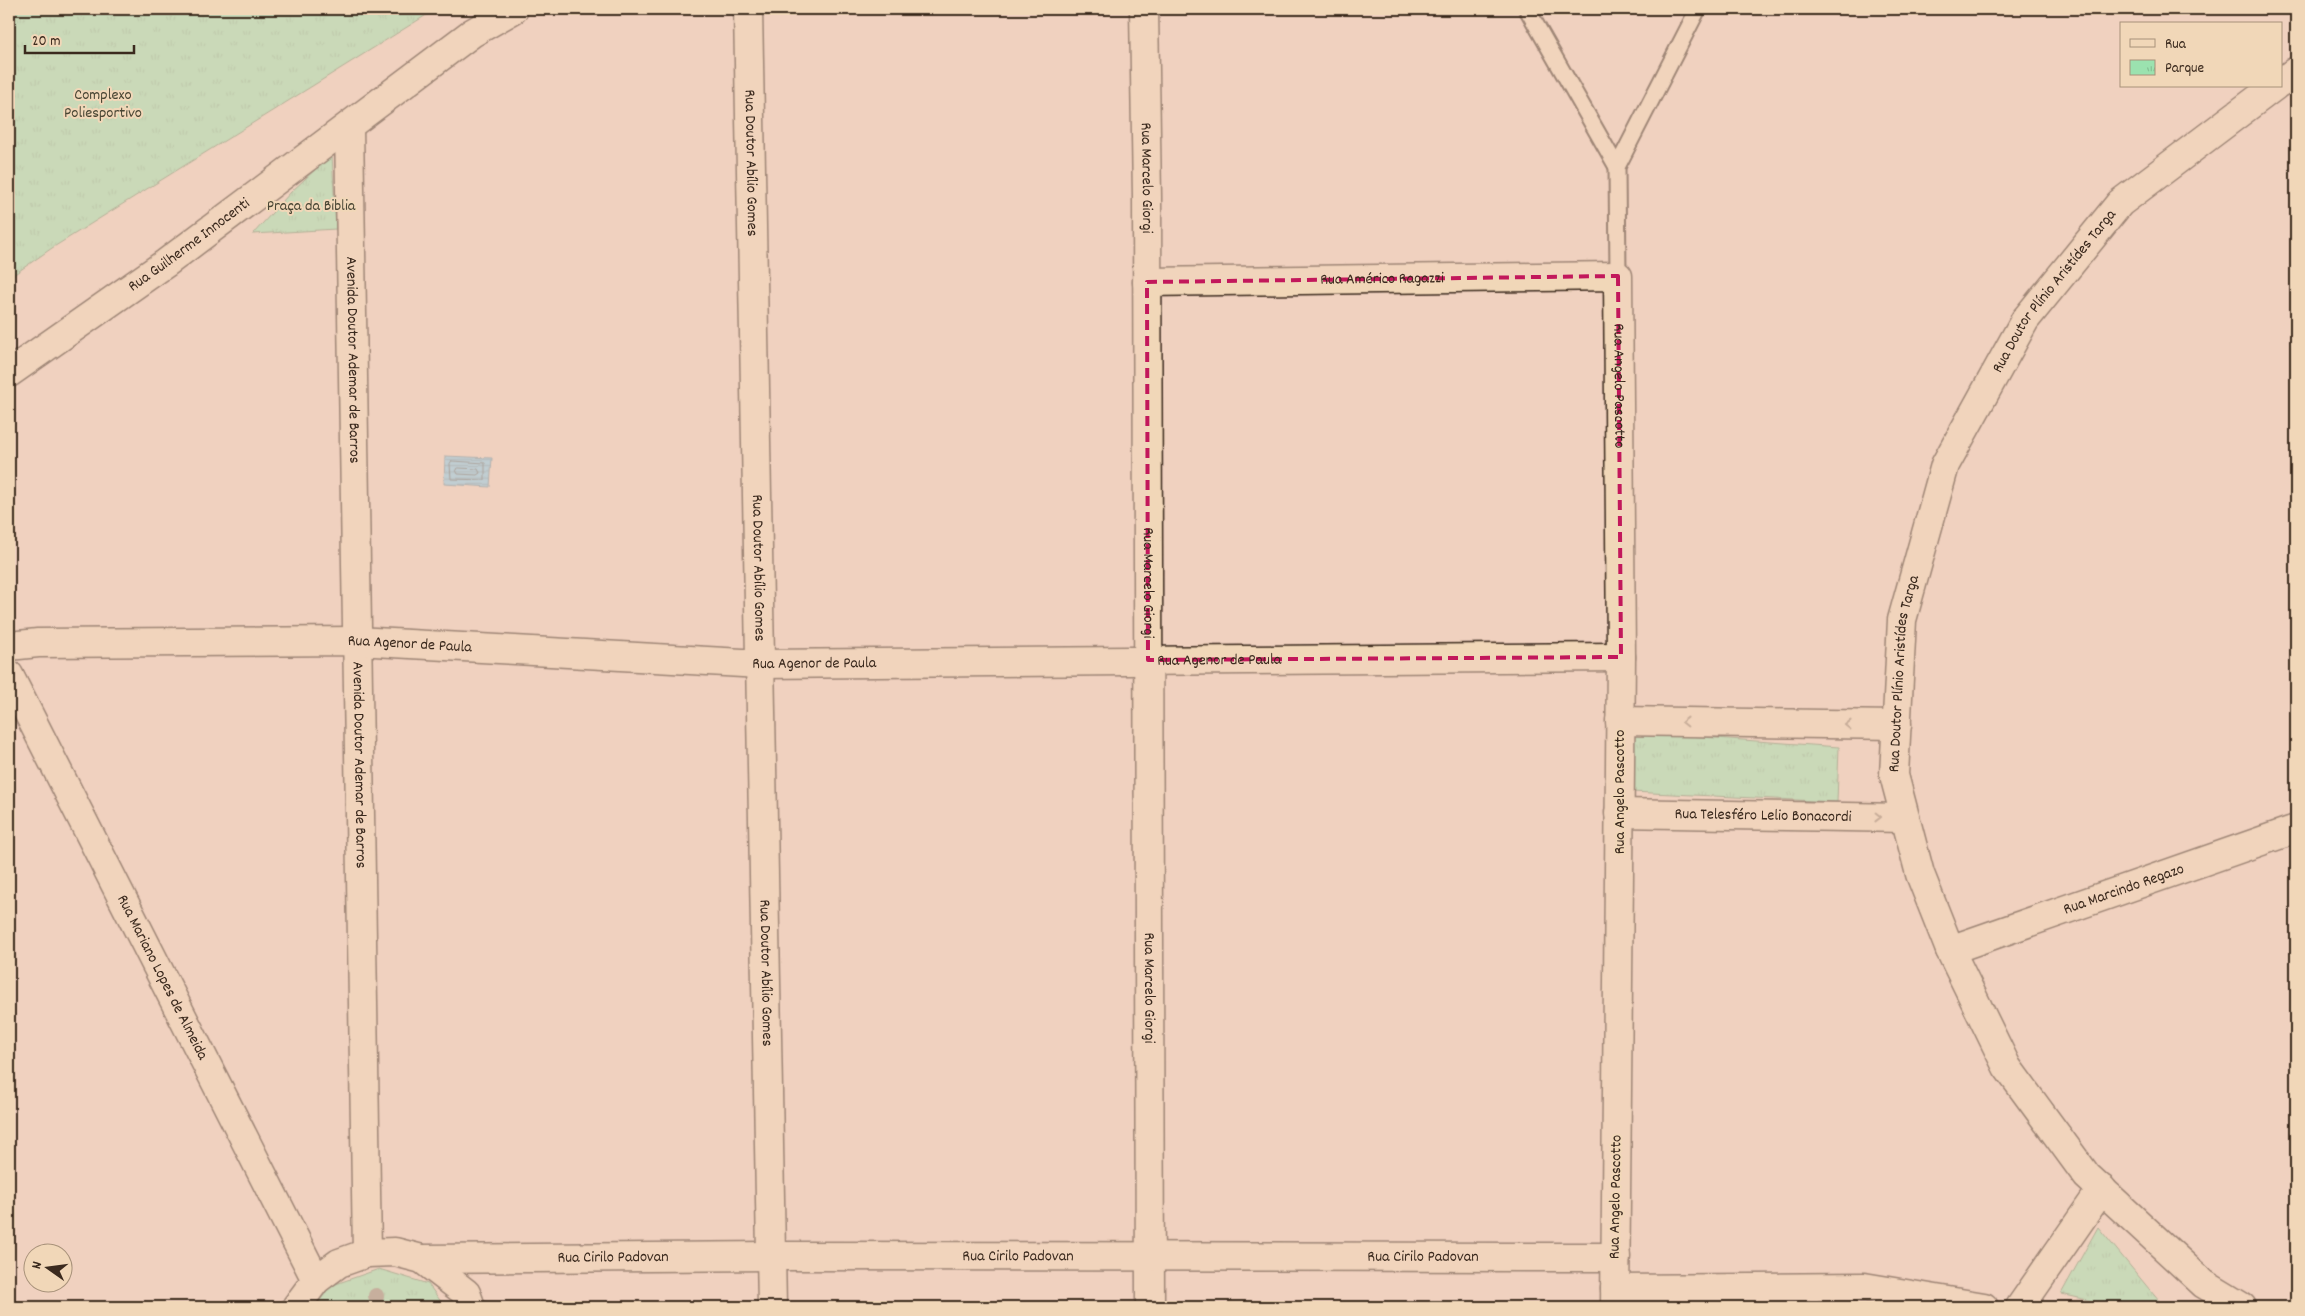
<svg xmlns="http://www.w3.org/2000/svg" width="2305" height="1316" font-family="Dekko,sans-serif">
<defs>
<pattern id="park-tufts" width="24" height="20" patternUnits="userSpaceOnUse" patternTransform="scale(1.25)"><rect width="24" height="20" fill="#9be2af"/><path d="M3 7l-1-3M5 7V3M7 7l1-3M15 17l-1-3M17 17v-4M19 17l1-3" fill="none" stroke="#86c296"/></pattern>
<pattern id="water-rules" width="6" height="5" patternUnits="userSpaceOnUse" patternTransform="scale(1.25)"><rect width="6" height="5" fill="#87c9e8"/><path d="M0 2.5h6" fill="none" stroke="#70a3bb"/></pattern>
</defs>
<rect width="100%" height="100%" fill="#f0d1bf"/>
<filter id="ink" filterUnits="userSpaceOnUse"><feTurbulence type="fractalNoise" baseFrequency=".02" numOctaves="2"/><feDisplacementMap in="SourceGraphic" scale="10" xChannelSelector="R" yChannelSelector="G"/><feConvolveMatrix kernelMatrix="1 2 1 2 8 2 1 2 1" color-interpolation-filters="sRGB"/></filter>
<g filter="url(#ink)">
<g fill="url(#park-tufts)" stroke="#6b8666">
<path d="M9,9h427l-384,239 -43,30z"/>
<path d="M332,154l4,75 -83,5 38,-42z"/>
<path d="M1633,732l206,15 -2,55 -206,-10z"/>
<path d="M2098,1227l66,80h-45l-58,-13z"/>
<path d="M379,1269l49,15 17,23h-130l15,-21z"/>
</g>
<path fill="url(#water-rules)" stroke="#698997" d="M445,456l47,2 -2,29 -46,-3z"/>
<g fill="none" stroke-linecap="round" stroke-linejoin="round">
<g stroke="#596a6f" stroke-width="1">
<path d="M452,461l33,2v17l-34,-1 -1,-15z"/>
<path d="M459,468l19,1 2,4 -3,2 -19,-1 -2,-4z"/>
</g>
<defs>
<g id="lane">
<path d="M1527,9l90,158"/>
<path d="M1618,276l-1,-109 81,-158"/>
</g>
<g id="street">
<path id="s1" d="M748,9l24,1298"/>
<path id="s2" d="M1144,9l3,188 3,1110"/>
<path d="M2281,82l15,-11"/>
<path id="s3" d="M349,126l18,1127"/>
<path id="s4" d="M1147,282l471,-6 3,381 -6,650"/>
<path id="s5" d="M9,373l157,-110 306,-230 42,-24"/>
<path id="s6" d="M9,646l29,-3 319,-2 403,23 861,-7"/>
<path id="s7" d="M9,675l307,605"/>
<path d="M1620,721l277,4"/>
<path id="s8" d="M1619,813l286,5"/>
<path id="s9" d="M1950,950l346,-121"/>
<path id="s10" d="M422,1259l349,-3 845,1"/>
<path d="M1615,1289l249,-2 120,20"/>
<path d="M296,1307l20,-27 23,-17 28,-10 28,-1 27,7 44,34 5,14"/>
<path d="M2020,1307l82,-118"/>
<path id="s11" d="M2242,1307l-38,-23 -117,-108 -80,-109 -57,-117 -30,-76 -26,-99 8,-155 43,-155 80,-145 95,-117 155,-117"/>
</g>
</defs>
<use href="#lane" stroke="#3b2a1e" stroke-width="19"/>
<use href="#street" stroke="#3b2a1e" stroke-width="31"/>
<use href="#lane" stroke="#f1d7b8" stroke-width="15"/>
<use href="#street" stroke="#f1d7b8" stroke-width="28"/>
</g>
<circle fill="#948573" cx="376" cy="1296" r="8"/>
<defs><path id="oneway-chevron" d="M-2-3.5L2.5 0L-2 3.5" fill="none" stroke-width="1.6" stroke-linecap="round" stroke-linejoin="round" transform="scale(1.25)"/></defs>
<g stroke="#96806b">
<use href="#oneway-chevron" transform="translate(1685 722) rotate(-179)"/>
<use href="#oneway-chevron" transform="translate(1848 725) rotate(-179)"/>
<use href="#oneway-chevron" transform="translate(1878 817) rotate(1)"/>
</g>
</g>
<path d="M0 0H2305V1316H0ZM1618,276l3,381 -473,3 -1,-378z" fill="#f0d1bf" fill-opacity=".55" fill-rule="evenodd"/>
<path fill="none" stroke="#c2185b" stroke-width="4" stroke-dasharray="10 6" stroke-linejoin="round" d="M1618,276l3,381 -473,3 -1,-378z"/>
<g text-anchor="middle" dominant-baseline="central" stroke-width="4" stroke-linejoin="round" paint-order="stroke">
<g font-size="16" fill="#494634" stroke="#f1d7b8">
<text x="103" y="95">Complexo<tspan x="103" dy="18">Poliesportivo</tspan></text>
<text x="311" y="206">Praça da Biblia</text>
</g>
<g font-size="16" fill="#3b2a1e" stroke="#f1d7b8">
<text stroke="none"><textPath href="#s1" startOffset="154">Rua Doutor Abílio Gomes</textPath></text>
<text stroke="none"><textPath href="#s2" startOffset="169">Rua Marcelo Giorgi</textPath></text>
<text stroke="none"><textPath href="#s5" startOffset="221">Rua Guilherme Innocenti</textPath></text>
<text stroke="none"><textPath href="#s4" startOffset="235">Rua Américo Ragazzi</textPath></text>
<text stroke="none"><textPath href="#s11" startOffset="1175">Rua Doutor Plínio Aristídes Targa</textPath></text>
<text stroke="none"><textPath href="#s3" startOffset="234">Avenida Doutor Ademar de Barros</textPath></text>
<text stroke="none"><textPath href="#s4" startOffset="581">Rua Angelo Pascotto</textPath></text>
<text stroke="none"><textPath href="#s1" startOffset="559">Rua Doutor Abílio Gomes</textPath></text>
<text stroke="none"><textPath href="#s2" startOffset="574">Rua Marcelo Giorgi</textPath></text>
<text stroke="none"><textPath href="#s6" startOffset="401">Rua Agenor de Paula</textPath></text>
<text stroke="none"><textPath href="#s6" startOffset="1211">Rua Agenor de Paula</textPath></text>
<text stroke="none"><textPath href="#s6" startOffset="806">Rua Agenor de Paula</textPath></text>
<text stroke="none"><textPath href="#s11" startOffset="755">Rua Doutor Plínio Aristídes Targa</textPath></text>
<text stroke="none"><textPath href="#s3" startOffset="639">Avenida Doutor Ademar de Barros</textPath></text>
<text transform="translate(1620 792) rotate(-90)">Rua Angelo Pascotto</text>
<text stroke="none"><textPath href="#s8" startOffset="144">Rua Telesféro Lelio Bonacordi</textPath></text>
<text stroke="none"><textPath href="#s9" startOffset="184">Rua Marcindo Regazo</textPath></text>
<text stroke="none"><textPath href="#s1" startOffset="964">Rua Doutor Abílio Gomes</textPath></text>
<text stroke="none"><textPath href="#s7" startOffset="339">Rua Mariano Lopes de Almeida</textPath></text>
<text stroke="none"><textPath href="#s2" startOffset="979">Rua Marcelo Giorgi</textPath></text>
<text transform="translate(1616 1197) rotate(-89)">Rua Angelo Pascotto</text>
<text stroke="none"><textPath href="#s10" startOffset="596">Rua Cirilo Padovan</textPath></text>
<text stroke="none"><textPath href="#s10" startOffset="1001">Rua Cirilo Padovan</textPath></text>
<text stroke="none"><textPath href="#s10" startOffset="191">Rua Cirilo Padovan</textPath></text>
</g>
</g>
<rect width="2305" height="1316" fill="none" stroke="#f1d7b8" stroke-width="30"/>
<rect x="15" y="15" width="2275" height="1286" fill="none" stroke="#3b2a1e" stroke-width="2" filter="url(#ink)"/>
<rect x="2120" y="22" width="162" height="65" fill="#f1d7b8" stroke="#a8927a"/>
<rect x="2130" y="39" width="25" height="8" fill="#f1d7b8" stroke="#a8927a"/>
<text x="2165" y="48" font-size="15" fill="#3b2a1e">Rua</text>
<rect x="2130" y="60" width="25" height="15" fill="url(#park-tufts)" stroke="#a8927a"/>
<text x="2165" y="72" font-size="15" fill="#3b2a1e">Parque</text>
<g transform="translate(48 1268) rotate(284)"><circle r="24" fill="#f1d7b8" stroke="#a8927a"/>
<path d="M0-4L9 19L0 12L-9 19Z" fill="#3b2a1e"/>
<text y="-8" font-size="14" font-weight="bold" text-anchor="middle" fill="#3b2a1e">N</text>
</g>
<path d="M25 45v8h109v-8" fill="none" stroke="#3b2a1e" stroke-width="2.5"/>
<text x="32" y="45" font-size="15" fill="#3b2a1e" stroke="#f1d7b8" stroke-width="4" paint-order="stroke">20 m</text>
</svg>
